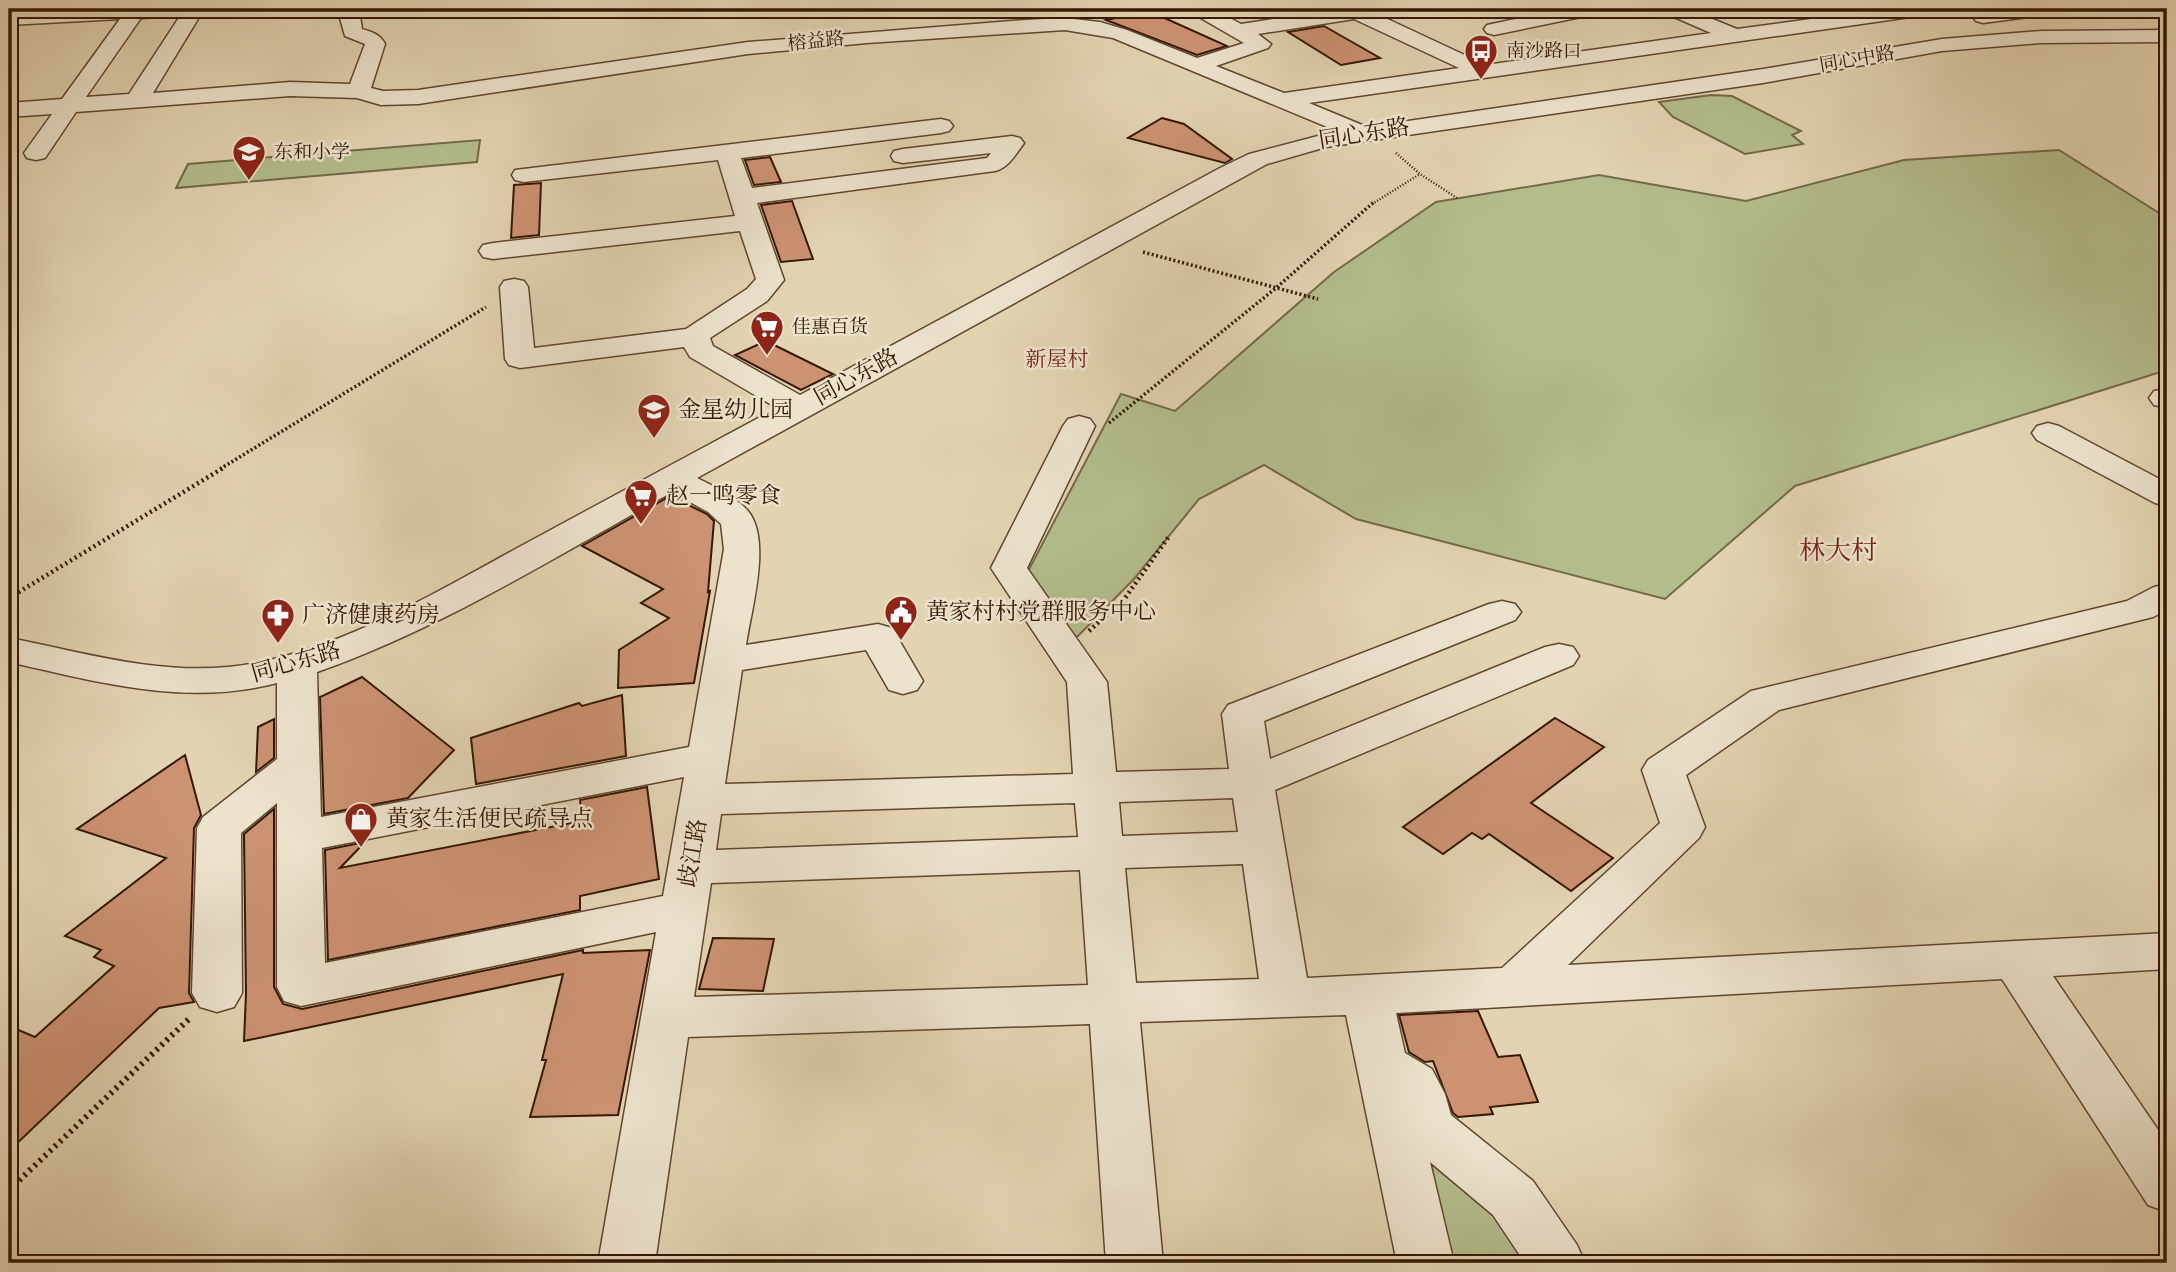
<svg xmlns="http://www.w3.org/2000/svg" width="2176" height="1272" font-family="'Libre Bodoni','Noto Serif SC',serif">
<rect width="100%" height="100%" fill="#e2d4b2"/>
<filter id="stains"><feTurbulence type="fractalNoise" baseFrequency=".00286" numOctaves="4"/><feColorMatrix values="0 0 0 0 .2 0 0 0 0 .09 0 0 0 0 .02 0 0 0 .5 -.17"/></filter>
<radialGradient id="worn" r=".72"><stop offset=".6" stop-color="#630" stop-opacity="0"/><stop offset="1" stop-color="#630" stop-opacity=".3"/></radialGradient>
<g fill="#b3bd8c" stroke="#746a47" stroke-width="2">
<path d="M1711,95l21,1 69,35 -9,4 11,9 -58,10 -72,-37 -14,-15z"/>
<path d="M480,140l-3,22 -301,26 12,-24z"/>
<path d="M2059,150l108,68v152l-372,116 -130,113 -309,-80 -92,-54 -65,34 -65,80 -56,57 -40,3 -24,-41 107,-204 54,17 159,-139 102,-70 163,-27 147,26 158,-41z"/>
<path d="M1417,1141l86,66 38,56h-100z"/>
</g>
<g fill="#cc9272" stroke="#351702" stroke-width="2">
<path d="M1149,11l78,35 -30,9 -91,-35z"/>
<path d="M1324,26l56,32 -39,7 -53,-33z"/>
<path d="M1162,118l22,6 48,35 -7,4 -97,-25z"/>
<path d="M770,157l11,25 -27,3 -9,-25z"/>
<path d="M541,183l-2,52 -28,3 3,-53z"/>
<path d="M792,201l21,58 -32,3 -20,-57z"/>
<path d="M766,341l67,33 -32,16 -66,-35z"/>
<path d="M670,496l37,18 7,7 -6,71 2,-1 -16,92 -76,5 1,-38 50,-32 -28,-15 22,-14 -81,-43z"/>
<path d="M362,677l92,73 -46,48 -84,16 -4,-117z"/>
<path d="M622,695l4,61 -150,28 -5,-46 108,-35 3,3z"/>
<path d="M1555,718l49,29 -73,56 82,55 -42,33 -82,-57 -7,5 -10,-6 -29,21 -40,-27z"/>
<path d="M274,719v39l-18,14 2,-45z"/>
<path d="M185,755l16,60 -7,13 -5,165 5,9 -35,6 -150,143v-125l26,11 79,-71 -20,-9 7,-7 -36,-14 101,-78 -89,-29z"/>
<path d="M647,787l12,92 -79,17v14l-252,50 -3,-110 40,-8 -25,26 242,-47 -2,-21z"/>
<path d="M274,809v178l9,17 19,5 281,-59v3l67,-3 -32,165 -88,2 16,-57h-4l21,-86 -319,67 2,-48 -2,-159z"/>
<path d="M713,938l61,1 -11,52 -64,-2z"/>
<path d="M1478,1011l20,46 22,-2 18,47 -48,5 3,7 -35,3 -5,-4 -20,-52 -8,1 -16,-10 -10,-37z"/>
</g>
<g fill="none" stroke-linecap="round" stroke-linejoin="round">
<defs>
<g id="minor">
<path d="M88,9h116l-51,84 137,-11 60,2 15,-40 -20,-8 -5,-18 -8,-9h22l6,7 2,13c10,3 18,5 23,15l-14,44 12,3 35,-1 330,-48 277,-22 40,-2 35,4 27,8 70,28 47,-15 -52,-30 -3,-4h24l28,15 98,-15h27l120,56 225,-32 -46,-20 -3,-4h26l49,20 147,-20h50l-3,4 -7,2 -615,88 58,24 396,-58 179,-30 99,-8 126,-1v12l-126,1 -99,8 -179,32 -437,64 -59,17 -570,314c18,9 38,18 51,33 24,29 3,99 -2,134l132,-21 14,4 31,53 -6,9 -14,4 -14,-4 -23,-40 -124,20 -17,114 348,-10 -6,-92 -76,-114 72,-142 5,-7 11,-3 11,3 5,7 -68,142 80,114 9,90 113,-3 -7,-55 6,-9 261,-101 13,-3 13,3 6,8 -6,8 -251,101 6,38 275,-112 14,-3 14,3 6,9 -6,9 -298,125 32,188 195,-10 158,-145 -18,-53 6,-10 103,-69 376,-90 27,-14 13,-3v26l-14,7 -374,93 -93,65 19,52 -6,11 -131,127 599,-32v36l-114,7 114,167v69l-19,-7 -146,-226 -606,34 9,40 27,16 13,25 6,21 82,66 44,64 8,18h-60l-32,-48 -63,-53 24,101h-57l-51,-248 -206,7 23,241h-57l-16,-239 -402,13 -33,226h-57l58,-331 -355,74 -17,-5 -7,-14v-184l-36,30 1,160 -8,14 -17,5 -17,-5 -8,-14 5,-165 6,-11 74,-58v-76c-91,24 -179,-1 -268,-21v-24c73,14 144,36 219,29 101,-10 205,-73 293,-121 85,-46 170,-92 256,-138l-87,-51 -6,-10 -164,21 -11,-3 -4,-6 -5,-72 4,-6 10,-2 10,2 4,6 6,61 152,-19 61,-40 9,-10 -16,-48 -247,28 -10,-2 -4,-6 4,-6 10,-2 242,-27 -17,-56 -194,22 -9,-2 -3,-5 3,-5 426,-51 8,2 4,5 -4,5 -8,2 -200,25 11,30 235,-30 4,-5 -88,10 -9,-2 -3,-5 3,-5 9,-2 109,-13 8,2 4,5c-8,11 -16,25 -29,28l-238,32 27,77 -17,21 -57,37 3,8 87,49 420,-227 29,-14 88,-23 -224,-93 -48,-8 -198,13 -119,11 -330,50 -37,1 -24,-7 -67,-2 -214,16 -31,46 -9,2 -9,-2 -3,-5 28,-39 -43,3v-14l53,-4 58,-80 -111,6v-12zM180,16l-51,78 -43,3 55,-79zM1354,19l105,49 -175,25 -68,-27 52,-18 3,-4 -13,-10zM672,492l36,20 13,12 3,25 -35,198 -368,70 -4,-145c125,-44 240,-116 355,-180zM684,777l-21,119 -338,67 -3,-115zM1233,798l5,34 -116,4 -3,-34zM1075,803l3,34 -362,13 5,-36zM1243,864l16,115 -123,4 -11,-115zM1080,870l8,115 -394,12 17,-114z"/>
<path d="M1563,9h38l-3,4 -7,2 -97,20 -7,-2 -3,-4 3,-4z"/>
<path d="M2000,9h54l-3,4 -7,2 -61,8 -7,-2 -3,-4 3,-4z"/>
<path d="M2167,389v19l-13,-3 -5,-7 5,-7z"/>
<path d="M2048,423l11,3 108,57v23l-12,-3 -118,-63 -5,-7 5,-7z"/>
</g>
</defs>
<use href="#minor" stroke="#60462e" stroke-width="3"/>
<g stroke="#351702" stroke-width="2.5" stroke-dasharray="1 2" stroke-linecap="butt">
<path d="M1396,153l24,21 37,24"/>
<path d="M1372,204l48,-30"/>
</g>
<g stroke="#351702" stroke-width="3.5" stroke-dasharray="2 2.5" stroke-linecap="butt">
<path d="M1143,252l175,47"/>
<path d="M1109,423l167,-135 98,-86"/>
<path d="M220,469l266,-162"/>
</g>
<g stroke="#351702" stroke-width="4.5" stroke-dasharray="2 3.5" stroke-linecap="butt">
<path d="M9,598l214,-130"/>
<path d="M1089,631l36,-33 45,-63"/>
</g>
<path stroke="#351702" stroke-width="6" stroke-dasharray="2.5 4.5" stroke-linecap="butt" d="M9,1190l182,-173"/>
<use href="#minor" fill="#ece3cd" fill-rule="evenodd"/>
</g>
<defs>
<symbol id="bus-pin" viewBox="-11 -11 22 30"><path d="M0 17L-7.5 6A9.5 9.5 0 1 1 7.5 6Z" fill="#8f2418" stroke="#ece3cd"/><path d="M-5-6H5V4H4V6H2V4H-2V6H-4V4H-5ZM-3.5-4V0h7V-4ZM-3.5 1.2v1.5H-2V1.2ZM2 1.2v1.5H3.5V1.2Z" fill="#fff"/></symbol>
<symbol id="school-pin" viewBox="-11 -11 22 30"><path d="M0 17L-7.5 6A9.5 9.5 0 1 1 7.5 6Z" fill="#8f2418" stroke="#ece3cd"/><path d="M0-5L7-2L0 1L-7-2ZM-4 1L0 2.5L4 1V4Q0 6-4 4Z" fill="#fff"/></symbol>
<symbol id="supermarket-pin" viewBox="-11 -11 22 30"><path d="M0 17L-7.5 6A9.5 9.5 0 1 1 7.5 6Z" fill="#8f2418" stroke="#ece3cd"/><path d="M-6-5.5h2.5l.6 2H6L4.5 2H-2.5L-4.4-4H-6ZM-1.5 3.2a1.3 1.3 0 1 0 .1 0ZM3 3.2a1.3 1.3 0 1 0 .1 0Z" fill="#fff"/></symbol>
<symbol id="civic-pin" viewBox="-11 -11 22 30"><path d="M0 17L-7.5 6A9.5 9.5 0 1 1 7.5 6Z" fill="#8f2418" stroke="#ece3cd"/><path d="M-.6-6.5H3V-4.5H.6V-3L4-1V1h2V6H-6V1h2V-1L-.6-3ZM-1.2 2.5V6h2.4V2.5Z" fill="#fff"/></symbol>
<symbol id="pharmacy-pin" viewBox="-11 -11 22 30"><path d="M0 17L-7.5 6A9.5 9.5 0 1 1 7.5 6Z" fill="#8f2418" stroke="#ece3cd"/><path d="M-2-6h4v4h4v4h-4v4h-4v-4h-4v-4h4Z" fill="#fff"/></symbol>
<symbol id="shop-pin" viewBox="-11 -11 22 30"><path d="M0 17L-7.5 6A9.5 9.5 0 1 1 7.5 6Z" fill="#8f2418" stroke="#ece3cd"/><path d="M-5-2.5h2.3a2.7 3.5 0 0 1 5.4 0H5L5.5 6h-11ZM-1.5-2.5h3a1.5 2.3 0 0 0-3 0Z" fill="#fff"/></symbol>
</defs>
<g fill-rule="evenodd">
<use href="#bus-pin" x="1462" y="32" width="38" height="52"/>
<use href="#school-pin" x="230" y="133" width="38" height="52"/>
<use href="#supermarket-pin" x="748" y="308" width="38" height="52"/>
<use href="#school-pin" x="635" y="391" width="38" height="52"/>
<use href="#supermarket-pin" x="622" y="477" width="38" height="52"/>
<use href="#civic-pin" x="882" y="593" width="38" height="52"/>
<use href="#pharmacy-pin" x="259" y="596" width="38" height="52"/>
<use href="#shop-pin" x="342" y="800" width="38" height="52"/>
</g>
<g text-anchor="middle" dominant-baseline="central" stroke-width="5" stroke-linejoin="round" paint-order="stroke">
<g font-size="19" fill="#351702" stroke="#ece3cd">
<text transform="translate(816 41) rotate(-6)">榕益路</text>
<text transform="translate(1857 59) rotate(-10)">同心中路</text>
</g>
<g font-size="19" fill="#351702" stroke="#ece3cd" text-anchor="start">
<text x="1506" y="51">南沙路口</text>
<text x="274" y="152">东和小学</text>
<text x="792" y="327">佳惠百货</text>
</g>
<g font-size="21" fill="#7a1f14" stroke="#ece3cd">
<text x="1057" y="360">新屋村</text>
</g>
<g font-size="23" fill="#351702" stroke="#ece3cd">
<text transform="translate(1364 134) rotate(-9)">同心东路</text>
<text transform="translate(856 377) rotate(-29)">同心东路</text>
<text transform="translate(296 662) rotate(-16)">同心东路</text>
<text transform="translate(693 853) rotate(-80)">歧江路</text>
</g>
<g font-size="23" fill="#351702" stroke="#ece3cd" text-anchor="start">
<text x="678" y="410">金星幼儿园</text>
<text x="666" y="496">赵一鸣零食</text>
<text x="926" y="612">黄家村村党群服务中心</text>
<text x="302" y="615">广济健康药房</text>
<text x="386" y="819">黄家生活便民疏导点</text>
</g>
<g font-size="26" fill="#7a1f14" stroke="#ece3cd">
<text x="1838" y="551">林大村</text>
</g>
</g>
<rect width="2176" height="1272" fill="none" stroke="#e2d4b2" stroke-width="35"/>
<rect x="10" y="10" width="2155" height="1251" fill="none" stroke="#351702" stroke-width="3.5"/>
<rect x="18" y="18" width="2141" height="1237" fill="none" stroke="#351702" stroke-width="2"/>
<rect width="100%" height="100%" filter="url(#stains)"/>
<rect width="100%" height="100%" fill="url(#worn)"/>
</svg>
